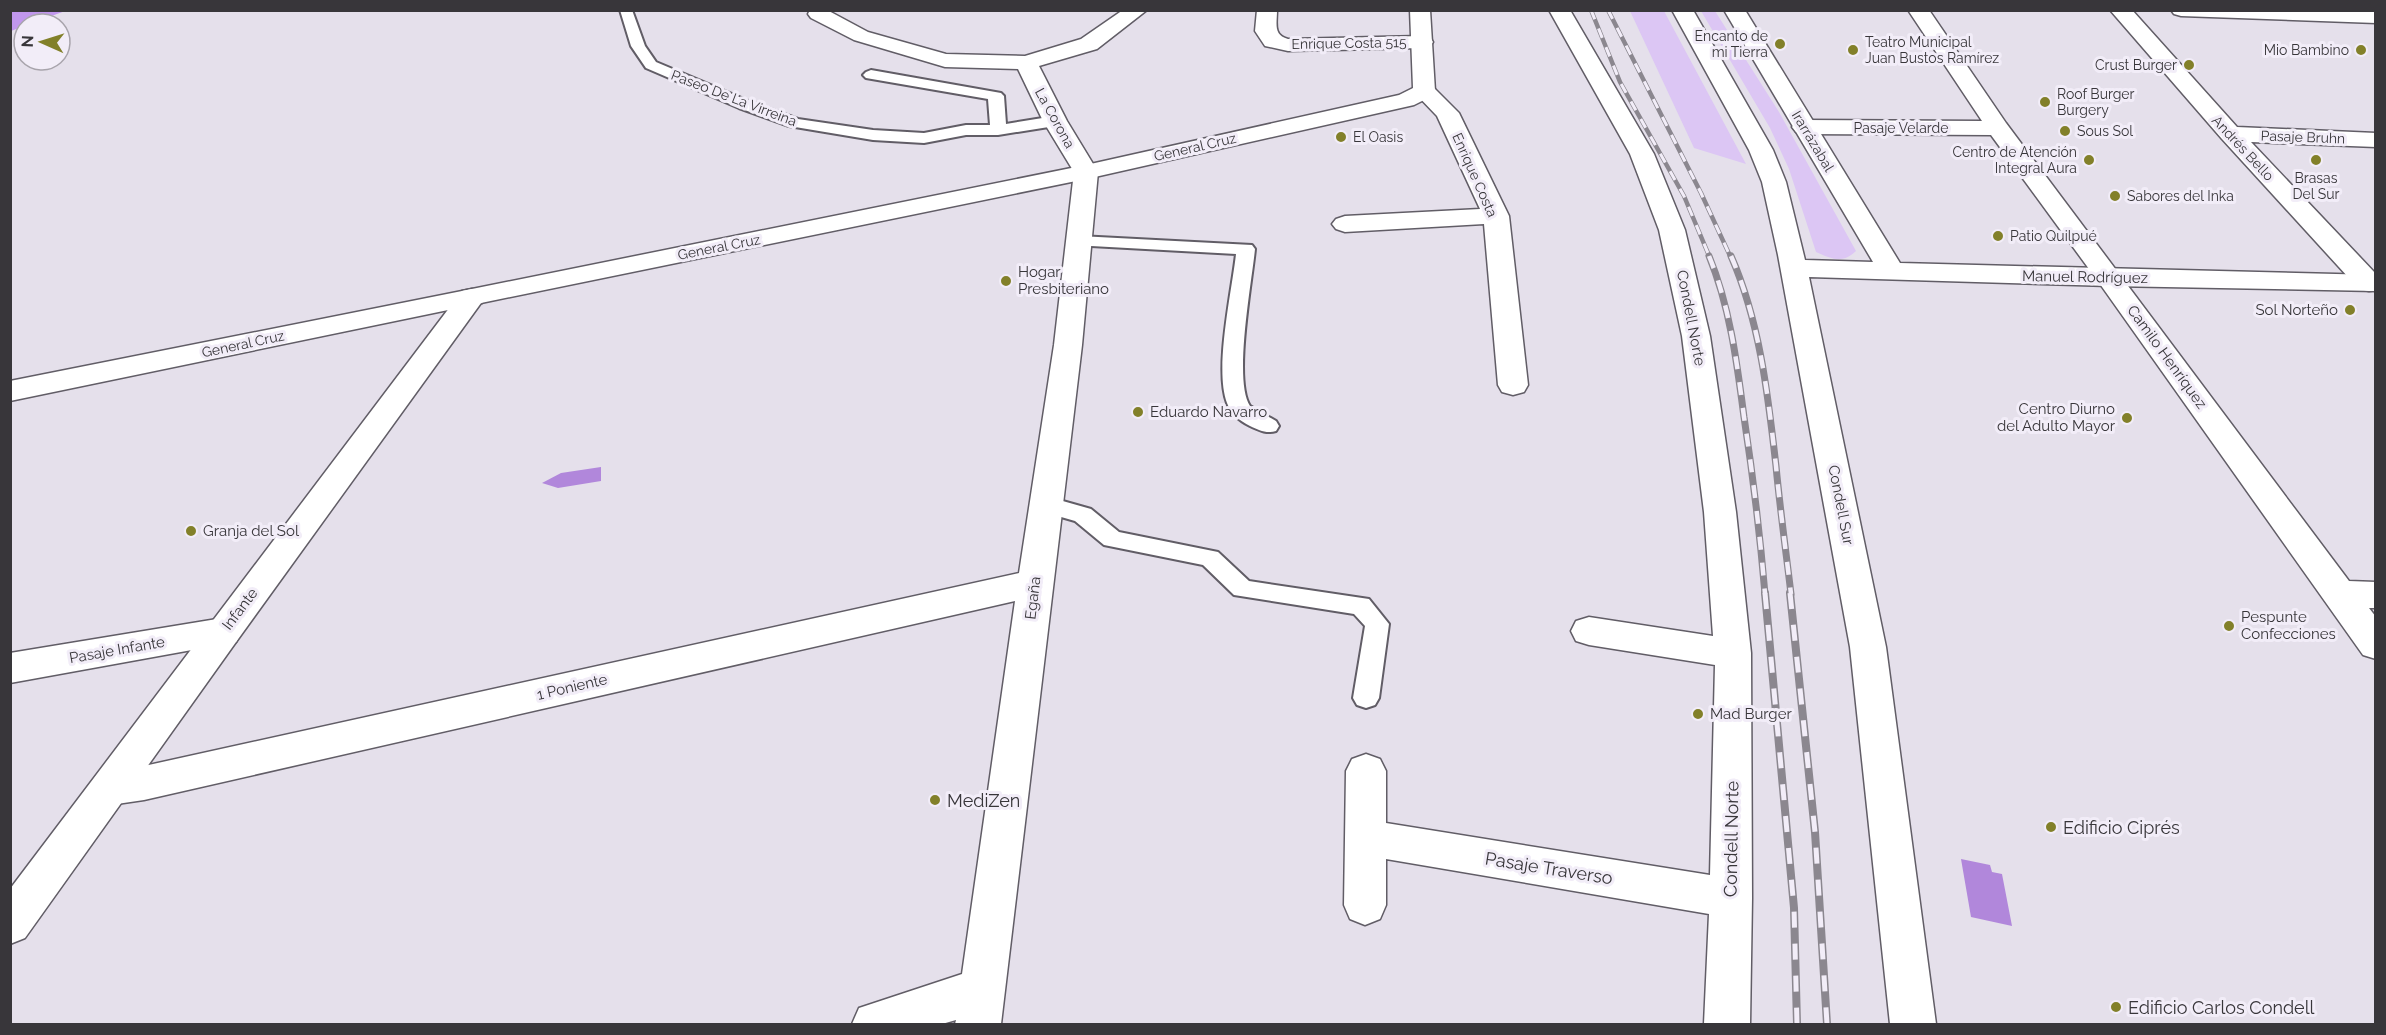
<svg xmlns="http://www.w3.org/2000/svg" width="2386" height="1035" font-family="Raleway,sans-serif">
<rect width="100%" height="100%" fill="#e5e0eb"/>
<g fill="#dcc6f4">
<path d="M1630,11h34l82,153 -52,-16z"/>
<path d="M1701,11h14l64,101 77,139c-13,13 -25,8 -40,1l-27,-83 -19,-41z"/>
</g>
<path fill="#c197ed" d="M11,10h54v1l-54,20z"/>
<g fill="#b187db">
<path d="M601,467v14l-43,7 -16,-5 19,-10z"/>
<path d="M1961,859l29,6 2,7 10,2 10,52 -41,-9z"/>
</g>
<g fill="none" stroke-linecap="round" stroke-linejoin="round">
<defs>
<g id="lane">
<path d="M620,10h12l13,36 11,16 95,40 47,17 75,11 51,3 42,-8h24l-2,-26 -122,-21 -3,-3 3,-3 5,-2 130,23 3,3 2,28 49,-8 8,5 -8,5 -57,9h-32l-42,8 -51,-3 -84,-14 -50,-18 -93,-40 -15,-22z"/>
<path d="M1079,236l173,9 3,4c-3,32 -22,132 -5,157l26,15 3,5 -3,5c-10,3 -17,-1 -26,-5 -10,-5 -19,-12 -23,-23 -13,-34 5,-112 9,-149l-163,-9 -3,-4 3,-4z"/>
<path d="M1045,496l46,13 28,23 99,20 31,29 120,18 20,25 -10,74 -4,7 -9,3 -9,-3 -4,-7 12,-72 -11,-12 -120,-19 -31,-30 -99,-20 -29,-24 -38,-11 -3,-6 3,-6z"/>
</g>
<g id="street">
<path d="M810,10h17l41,22 78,22 79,2 56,-17 42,-29h24l-50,39 -58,17 28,55 31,51 -16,173 -81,679h-46l1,-4 -14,4h-90l7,-16 103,-34 53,-373 -871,199 -34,5 -14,-5 -6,-12 6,-12 14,-5 34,-5 875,-193 35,-228 20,-173 -31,-51 -25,-52 -73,-2 -91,-27 -43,-22 -3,-4z"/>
<path d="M1257,10h20c0,14 -4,25 11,29l134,-3 8,1 3,5 -3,5 -8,1 -134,3 -23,-5 -10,-15z"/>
<path d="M1549,10h21l84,144 31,76 25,106 26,176 15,141 1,245 -2,126h-46l5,-110 -323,-55v46l-6,14 -15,6 -15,-6 -6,-14 2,-134 6,-12 14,-5 14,5 6,12v52l324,52 5,-210 -126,-20 -13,-4 -5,-10 5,-10 13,-4 124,19 -9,-124 -22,-176 -23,-106 -29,-76z"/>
<path d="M1908,10h21l77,113 343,458 27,1v26h-7l7,9v42l-13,-4 -263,-371 -109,-149 -187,-1 -8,-2 -4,-5 4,-5 8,-2 178,1z"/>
<path d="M2110,10h22l105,117 139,6v14l-125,-5 125,132v16l-7,1 -10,-2 -137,-150z"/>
<path d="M1424,84l8,2 27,27 50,103 19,169 -4,7 -11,3 -11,-3 -4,-7 -14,-161 -139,8 -9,-3 -4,-5 4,-5 9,-3 135,-7 -43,-93 -24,-25 3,-5z"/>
<path d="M472,289l10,2 4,6 -4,6 -472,98v-20z"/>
<path d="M223,618l13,4 5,10 -5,10 -226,41v-30z"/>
</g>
<g id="secondary">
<path d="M1410,10h20l5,81 -3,5 -18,9 -328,74 -605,124 -245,339 -211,296 -15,6v-55l452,-598 624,-126 313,-70 14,-7z"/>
<path d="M1672,10h21l80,140 13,32 19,78 68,2 -149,-252h21l155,253 476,12v16l-266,-5 -301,-9 77,370 50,377h-46l-40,-377 -72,-392 -16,-73 -13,-32z"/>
<path d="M2171,10l205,1v12l-195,-7 -7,-2z"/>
</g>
</defs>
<use href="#lane" stroke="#615d66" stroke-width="4"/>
<use href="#street" stroke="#615d66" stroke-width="3"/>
<use href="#secondary" stroke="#615d66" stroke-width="3"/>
<use href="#lane" fill="#fff" fill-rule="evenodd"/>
<use href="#street" fill="#fff" fill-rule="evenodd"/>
<use href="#secondary" fill="#fff" fill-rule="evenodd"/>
<defs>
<g id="rail-far2">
<path d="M1591,10l29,72 64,114 26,62"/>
<path d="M1608,10l93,183 30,65"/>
</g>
<g id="rail-far1">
<path d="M1709,256c21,51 28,107 35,161 9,59 16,118 21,177"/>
<path d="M1731,256c29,66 37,139 45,210 4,43 10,86 15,128"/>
</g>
<g id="rail">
<path d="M1765,593l29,315 3,116"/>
<path d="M1790,593l25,239 12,192"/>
</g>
</defs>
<use href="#rail-far2" stroke="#8b878f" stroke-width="4.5"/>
<use href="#rail-far1" stroke="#8b878f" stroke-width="7"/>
<use href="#rail" stroke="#8b878f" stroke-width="8"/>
<use href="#rail-far2" stroke="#f2edf8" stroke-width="3" stroke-dasharray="10" stroke-linecap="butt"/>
<use href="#rail-far1" stroke="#f2edf8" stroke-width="4.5" stroke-dasharray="13" stroke-linecap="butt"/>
<use href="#rail" stroke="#f2edf8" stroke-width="5" stroke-dasharray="16" stroke-linecap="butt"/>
</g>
<g fill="#828029" stroke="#f2edf8" stroke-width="2">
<circle cx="1780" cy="44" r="6"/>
<circle cx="1853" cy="50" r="6"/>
<circle cx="2361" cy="50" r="6"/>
<circle cx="2189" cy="65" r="6"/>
<circle cx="2045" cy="102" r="6"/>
<circle cx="2065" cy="131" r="6"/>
<circle cx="1341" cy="137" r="6"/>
<circle cx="2089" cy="160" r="6"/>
<circle cx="2316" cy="160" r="6"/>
<circle cx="2115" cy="196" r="6"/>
<circle cx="1998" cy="236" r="6"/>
<circle cx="1006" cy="281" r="6"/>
<circle cx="2350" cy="310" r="6"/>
<circle cx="1138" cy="412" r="6"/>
<circle cx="2127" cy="418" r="6"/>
<circle cx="191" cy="531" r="6"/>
<circle cx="2229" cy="626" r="6"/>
<circle cx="1698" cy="714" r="6"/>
<circle cx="935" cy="800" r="6"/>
<circle cx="2051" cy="827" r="6"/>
<circle cx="2116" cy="1007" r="6"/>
</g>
<g text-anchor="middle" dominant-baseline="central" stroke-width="6" stroke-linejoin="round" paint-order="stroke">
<g font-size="14" fill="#38363a" stroke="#f2edf8" text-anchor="start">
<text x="1768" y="36" text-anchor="end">Encanto de<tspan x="1768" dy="16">mi Tierra</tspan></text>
<text x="1865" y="42">Teatro Municipal<tspan x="1865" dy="16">Juan Bustos Ramírez</tspan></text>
<text x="2349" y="50" text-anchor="end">Mio Bambino</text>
<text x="2177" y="65" text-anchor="end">Crust Burger</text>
<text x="2057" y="94">Roof Burger<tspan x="2057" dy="16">Burgery</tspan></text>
<text x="2077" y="131">Sous Sol</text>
<text x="1353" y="137">El Oasis</text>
<text x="2077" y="152" text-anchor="end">Centro de Atención<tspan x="2077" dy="16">Integral Aura</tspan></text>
<text x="2316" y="178" text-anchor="middle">Brasas<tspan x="2316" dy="16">Del Sur</tspan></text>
<text x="2127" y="196">Sabores del Inka</text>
<text x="2010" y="236">Patio Quilpué</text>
</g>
<g font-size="14" fill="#38363a" stroke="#f2edf8">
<text transform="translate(1349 43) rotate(-1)">Enrique Costa 515</text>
<text transform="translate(734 98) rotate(21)">Paseo De La Virreina</text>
<text transform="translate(1055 118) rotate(61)">La Corona</text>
<text x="1901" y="128">Pasaje Velarde</text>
<text transform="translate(2303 137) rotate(2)">Pasaje Bruhn</text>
<text transform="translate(1813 141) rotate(59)">Irarrázabal</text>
<text transform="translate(1195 147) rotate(-13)">General Cruz</text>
<text transform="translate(2243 148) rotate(47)">Andrés Bello</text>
<text transform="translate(1475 175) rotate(66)">Enrique Costa</text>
<text transform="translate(719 247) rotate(-11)">General Cruz</text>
<text transform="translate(243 344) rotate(-12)">General Cruz</text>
</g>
<g font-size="15" fill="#38363a" stroke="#f2edf8" text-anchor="start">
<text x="1018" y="272">Hogar<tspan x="1018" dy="17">Presbiteriano</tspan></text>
<text x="2338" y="310" text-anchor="end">Sol Norteño</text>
<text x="2115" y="409" text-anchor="end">Centro Diurno<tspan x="2115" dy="17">del Adulto Mayor</tspan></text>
<text x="1150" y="412">Eduardo Navarro</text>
<text x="203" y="531">Granja del Sol</text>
<text x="2241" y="617">Pespunte<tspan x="2241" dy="17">Confecciones</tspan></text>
<text x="1710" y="714">Mad Burger</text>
</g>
<g font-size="15" fill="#38363a" stroke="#f2edf8">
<text transform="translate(2085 277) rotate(1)">Manuel Rodríguez</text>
<text transform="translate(1691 318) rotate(79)">Condell Norte</text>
<text transform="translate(2167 357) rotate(54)">Camilo Henríquez</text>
<text transform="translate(1841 505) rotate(79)">Condell Sur</text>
<text transform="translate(1033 598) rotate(-83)">Egaña</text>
<text transform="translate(240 609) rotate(-53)">Infante</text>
<text transform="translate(117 650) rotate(-10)">Pasaje Infante</text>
<text transform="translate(572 687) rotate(-13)">1 Poniente</text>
</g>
<g font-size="18" fill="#38363a" stroke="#f2edf8" text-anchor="start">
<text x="947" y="800">MediZen</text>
<text x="2063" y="827">Edificio Ciprés</text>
<text x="2128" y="1007">Edificio Carlos Condell</text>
</g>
<g font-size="18" fill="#38363a" stroke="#f2edf8">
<text transform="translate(1731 839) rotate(-89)">Condell Norte</text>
<text transform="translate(1549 868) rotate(9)">Pasaje Traverso</text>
</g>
</g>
<rect width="2386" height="1035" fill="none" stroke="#38363a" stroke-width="24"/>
<g transform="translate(42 42) rotate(273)"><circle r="28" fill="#f2edf8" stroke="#a8a4ac" stroke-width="1.5"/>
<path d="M0-4.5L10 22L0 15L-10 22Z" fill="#828029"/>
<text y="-9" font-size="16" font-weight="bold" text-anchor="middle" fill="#38363a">N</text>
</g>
</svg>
